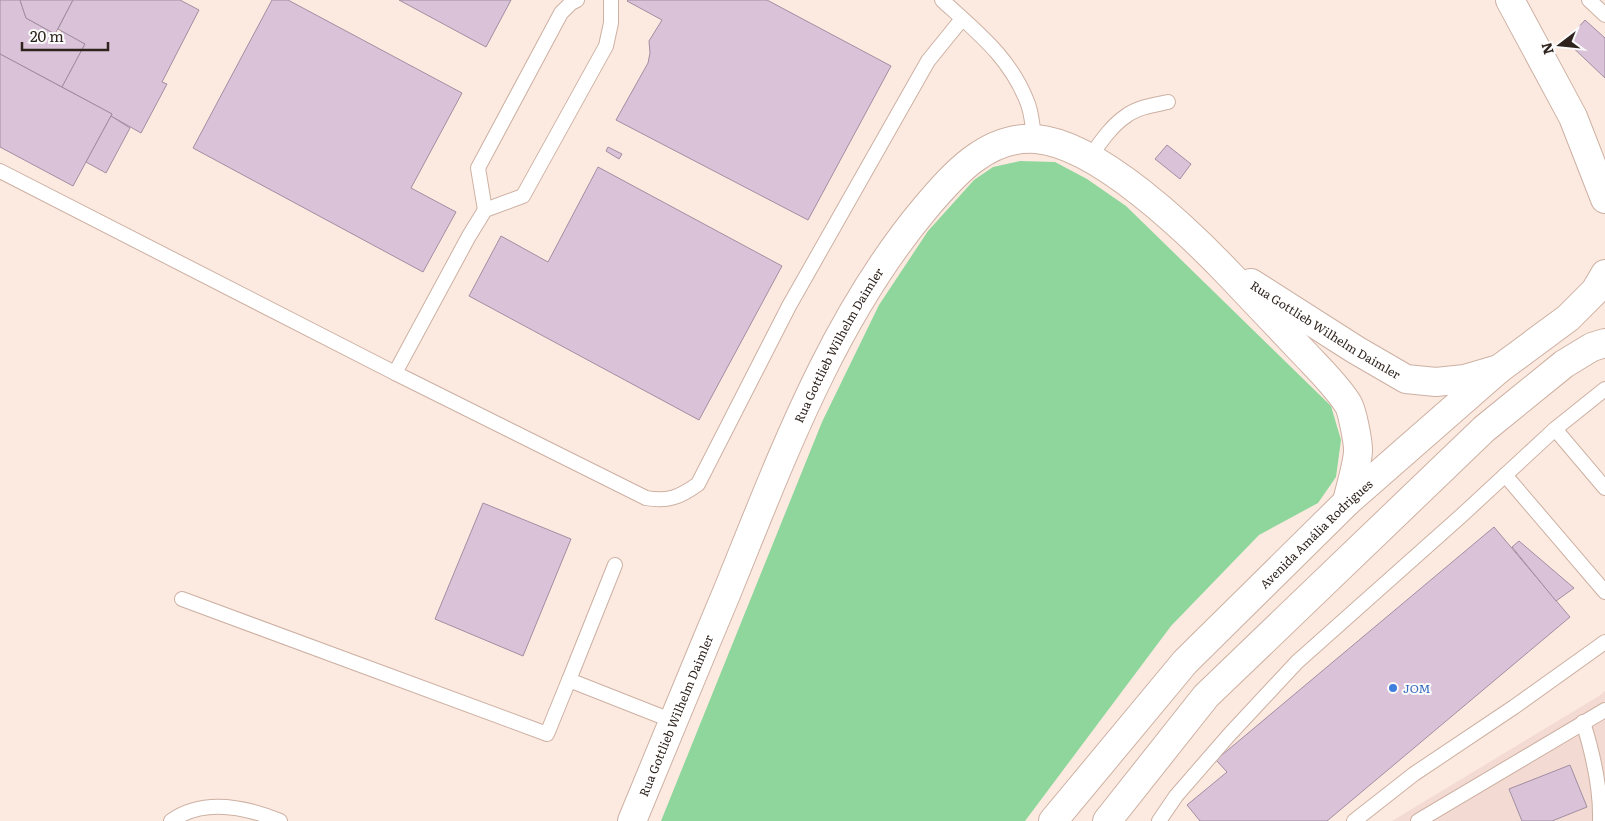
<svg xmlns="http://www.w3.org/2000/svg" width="1605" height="821" font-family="Literata,serif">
<rect width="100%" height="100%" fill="#fceae1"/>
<path fill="#f3dad2" d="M1605,691v130h-213l207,-125z"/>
<path fill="#8ed69b" d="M1020,161l35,1 32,17 39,27 205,200 10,34 -5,37 -18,26 -59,32 -88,91 -146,195h-364l161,-399 57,-117 49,-74 46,-51 19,-13z"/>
<g fill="#dac3d9" stroke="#a28da1">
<path d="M0,0h20l6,18 29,16 4,2 3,-5 23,13 -23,43 -62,-33z"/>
<path d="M20,0h53l-18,34 -29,-16z"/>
<path d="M73,0h107l19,10 -37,72 5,2 -26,49 -30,-17 1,-2 -50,-27 23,-43 -27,-15z"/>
<path d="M272,0h16l174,93 -51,95 45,24 -33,60 -230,-124z"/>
<path d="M399,0h112l-25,47z"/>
<path d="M628,0h139l124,66 -83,154 -192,-100 32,-57 2,-10 -1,-12 13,-21 -35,-19z"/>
<path d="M1585,20l20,18v40l-39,-37z"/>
<path d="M0,54l112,60 -39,72 -73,-39z"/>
<path d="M111,116l19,12 -24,45 -20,-11z"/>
<path d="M1167,145l24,19 -11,15 -25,-20z"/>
<path d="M608,147l14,7 -3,5 -13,-8z"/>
<path d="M598,167l184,99 -83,154 -230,-124 32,-60 47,26z"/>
<path d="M483,503l88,36 -48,117 -88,-37z"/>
<path d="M1494,527l76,90 -243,204h-127l-13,-16 40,-33 -11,-12z"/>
<path d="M1519,541l55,47 -18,13 -44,-54z"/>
<path d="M1570,765l17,42 -35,14h-30l-13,-32z"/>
</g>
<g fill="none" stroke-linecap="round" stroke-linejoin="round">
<defs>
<g id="lane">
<path d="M942,0c35,32 69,58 86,104 4,11 5,24 6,35"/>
<path d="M1589,0l16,15"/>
<path d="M1089,158c11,-15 22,-32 37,-42 12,-9 28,-11 42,-14"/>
<path d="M0,171l395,202 74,-137 16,-26 38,-14 83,-150 5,-23v-23"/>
<path d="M485,210l-7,-42 83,-155 10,-10 6,-3"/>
<path d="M395,373l251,125c22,4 34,-1 52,-14l91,-178 139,-245 34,-42"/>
<path d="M1555,429l50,-40"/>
<path d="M1505,475l100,117"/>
<path d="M615,565l-46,115 104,41"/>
<path d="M182,599l365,135 22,-54"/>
<path d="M1583,722c10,32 18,65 17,99"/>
<path d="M171,821c32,-23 75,-14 109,0"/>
<path d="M1159,821l17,-25 53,-61 68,-73 164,-146 94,-87 50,59"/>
<path d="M1354,821l60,-47 100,-67 91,-65"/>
<path d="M1418,821l187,-111"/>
</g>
<g id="street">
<path id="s1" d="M1251,283l105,67 50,29 30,3 29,-3 34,-10"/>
<path id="s2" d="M632,821c32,-77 63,-153 95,-229 55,-135 105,-273 199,-385 28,-33 62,-72 110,-68 62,5 152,92 194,136 25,26 49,52 74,78 15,16 32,32 44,51 4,6 10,37 10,46 0,13 -8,38 -11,52"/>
</g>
<path id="secondary" d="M1510,0l63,117 32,82"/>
<g id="primary">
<path id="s3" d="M1053,821l132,-159 162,-160 152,-133 69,-51 27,-27 10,-17"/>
<path d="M1107,821l99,-125 278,-267 80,-65 28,-17 13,-4"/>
</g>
</defs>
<use href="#lane" stroke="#cdb0a2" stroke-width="16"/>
<use href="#street" stroke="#cdb0a2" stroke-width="30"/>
<use href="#secondary" stroke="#cdb0a2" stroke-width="30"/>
<use href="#primary" stroke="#cdb0a2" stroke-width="30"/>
<use href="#lane" stroke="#fff" stroke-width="14"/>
<use href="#street" stroke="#fff" stroke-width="28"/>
<use href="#secondary" stroke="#fff" stroke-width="28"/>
<use href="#primary" stroke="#fff" stroke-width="28"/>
</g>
<circle fill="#3f7fe0" stroke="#fbfbfb" stroke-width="2" cx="1393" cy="688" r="5"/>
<g text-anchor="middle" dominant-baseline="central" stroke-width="4" stroke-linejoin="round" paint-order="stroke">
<g font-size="12" fill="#2e231d" stroke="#fbfbfb">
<text stroke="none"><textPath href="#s1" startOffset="88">Rua Gottlieb Wilhelm Daimler</textPath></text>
<text stroke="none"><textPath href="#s2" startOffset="519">Rua Gottlieb Wilhelm Daimler</textPath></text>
<text stroke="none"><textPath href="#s3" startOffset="390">Avenida Amália Rodrigues</textPath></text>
<text stroke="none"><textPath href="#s2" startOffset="114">Rua Gottlieb Wilhelm Daimler</textPath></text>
</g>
<g font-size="12" fill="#366cbe" stroke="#fbfbfb" text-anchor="start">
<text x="1403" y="688">JOM</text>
</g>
</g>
<g transform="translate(1560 45) rotate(254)" stroke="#fbfbfb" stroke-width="4" paint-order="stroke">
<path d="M0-4L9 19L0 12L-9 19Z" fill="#2e231d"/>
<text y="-8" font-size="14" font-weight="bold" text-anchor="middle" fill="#2e231d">N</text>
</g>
<path d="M22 42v8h86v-8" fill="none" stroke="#2e231d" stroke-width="2.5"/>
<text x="30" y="42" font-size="15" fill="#2e231d" stroke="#fbfbfb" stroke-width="4" paint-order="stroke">20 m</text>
</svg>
